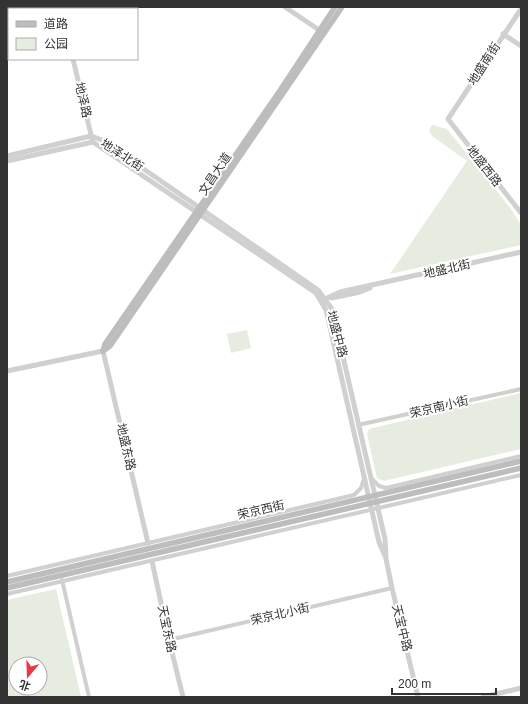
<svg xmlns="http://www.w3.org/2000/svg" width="528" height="704" font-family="Arial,'Noto Sans SC',sans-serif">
<rect width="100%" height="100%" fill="#fff"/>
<g fill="#e6ecdf" fill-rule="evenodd">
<path d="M432,125l15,4 64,80 10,16v20l-131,29 77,-113 -35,-25 -3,-6z"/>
<path d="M247,330l4,18 -20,5 -4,-19z"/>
<path d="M521,393v56l-137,32 -7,-3 -10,-44 2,-5z"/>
<path d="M56,589l25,108h-74v-97zM16,664h24v24h-24z"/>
</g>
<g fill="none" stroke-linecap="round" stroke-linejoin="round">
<g stroke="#d0d0d0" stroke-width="4">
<path d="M358,425l163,-36"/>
<path d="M372,479l7,7 7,2 135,-32"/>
<path d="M7,576l347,-81 7,-7 3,-9"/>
<path d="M62,580l27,117"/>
<path d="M7,594l514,-119"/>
<path d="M169,640l223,-52"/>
</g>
<g stroke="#d0d0d0" stroke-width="5">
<path d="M61,7v2"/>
<path d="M285,7l37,25"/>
<path d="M521,9l-73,110 73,94"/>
<path d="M503,34l18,12"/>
<path d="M73,59l19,80"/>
<path d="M7,156l84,-20 11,4 216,150 14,19 53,230 1,20 6,29 26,109"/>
<path d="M7,161l86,-19 223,151 10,17 53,232 6,14"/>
<path d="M332,298l28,-6 10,-4"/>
<path d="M323,300l17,-8 181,-40"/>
<path d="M7,371l96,-20 45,192"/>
<path d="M152,561l17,79 14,57"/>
<path d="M483,697l38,-9"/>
</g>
<g stroke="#bdbdbd" stroke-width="5.5">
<path d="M103,351l7,-5 232,-339"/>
<path d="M103,351l2,-7 174,-252 56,-85"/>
<path d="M7,582l514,-121"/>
<path d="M7,588l514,-120"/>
</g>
</g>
<g text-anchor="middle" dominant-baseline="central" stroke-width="4" stroke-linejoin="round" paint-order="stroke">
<g font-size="12" fill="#333" stroke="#fff">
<text transform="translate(484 64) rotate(-57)">地盛南街</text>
<text transform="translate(83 100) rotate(77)">地泽路</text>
<text transform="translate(122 155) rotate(33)">地泽北街</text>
<text transform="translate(484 166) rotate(52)">地盛西路</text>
<text transform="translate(215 174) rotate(-56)">文昌大道</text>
<text transform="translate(447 269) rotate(-13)">地盛北街</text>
<text transform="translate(337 334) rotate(75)">地盛中路</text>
<text transform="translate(439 407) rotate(-13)">荣京南小街</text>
<text transform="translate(126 447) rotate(77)">地盛东路</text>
<text transform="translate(261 510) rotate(-13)">荣京西街</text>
<text transform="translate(280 614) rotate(-13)">荣京北小街</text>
<text transform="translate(402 628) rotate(76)">天宝中路</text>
<text transform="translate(167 629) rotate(78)">天宝东路</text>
</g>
</g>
<rect width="528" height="704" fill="none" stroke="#333333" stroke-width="16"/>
<rect x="8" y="8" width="130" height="52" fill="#ffffff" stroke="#adadad"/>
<rect x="16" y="21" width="20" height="6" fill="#bdbdbd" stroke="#adadad"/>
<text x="44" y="28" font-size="12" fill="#333333">道路</text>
<rect x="16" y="38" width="20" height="12" fill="#e6ecdf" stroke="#adadad"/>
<text x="44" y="48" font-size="12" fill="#333333">公园</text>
<g transform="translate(28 676) rotate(199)"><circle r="19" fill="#ffffff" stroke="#adadad"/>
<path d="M0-3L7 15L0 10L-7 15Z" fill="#e63946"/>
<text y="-6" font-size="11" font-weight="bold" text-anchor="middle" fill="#333333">北</text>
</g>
<path d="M392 688v6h104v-6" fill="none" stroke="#333333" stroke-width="2"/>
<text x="398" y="688" font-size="12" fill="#333333" stroke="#ffffff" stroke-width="3" paint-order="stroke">200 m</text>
</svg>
